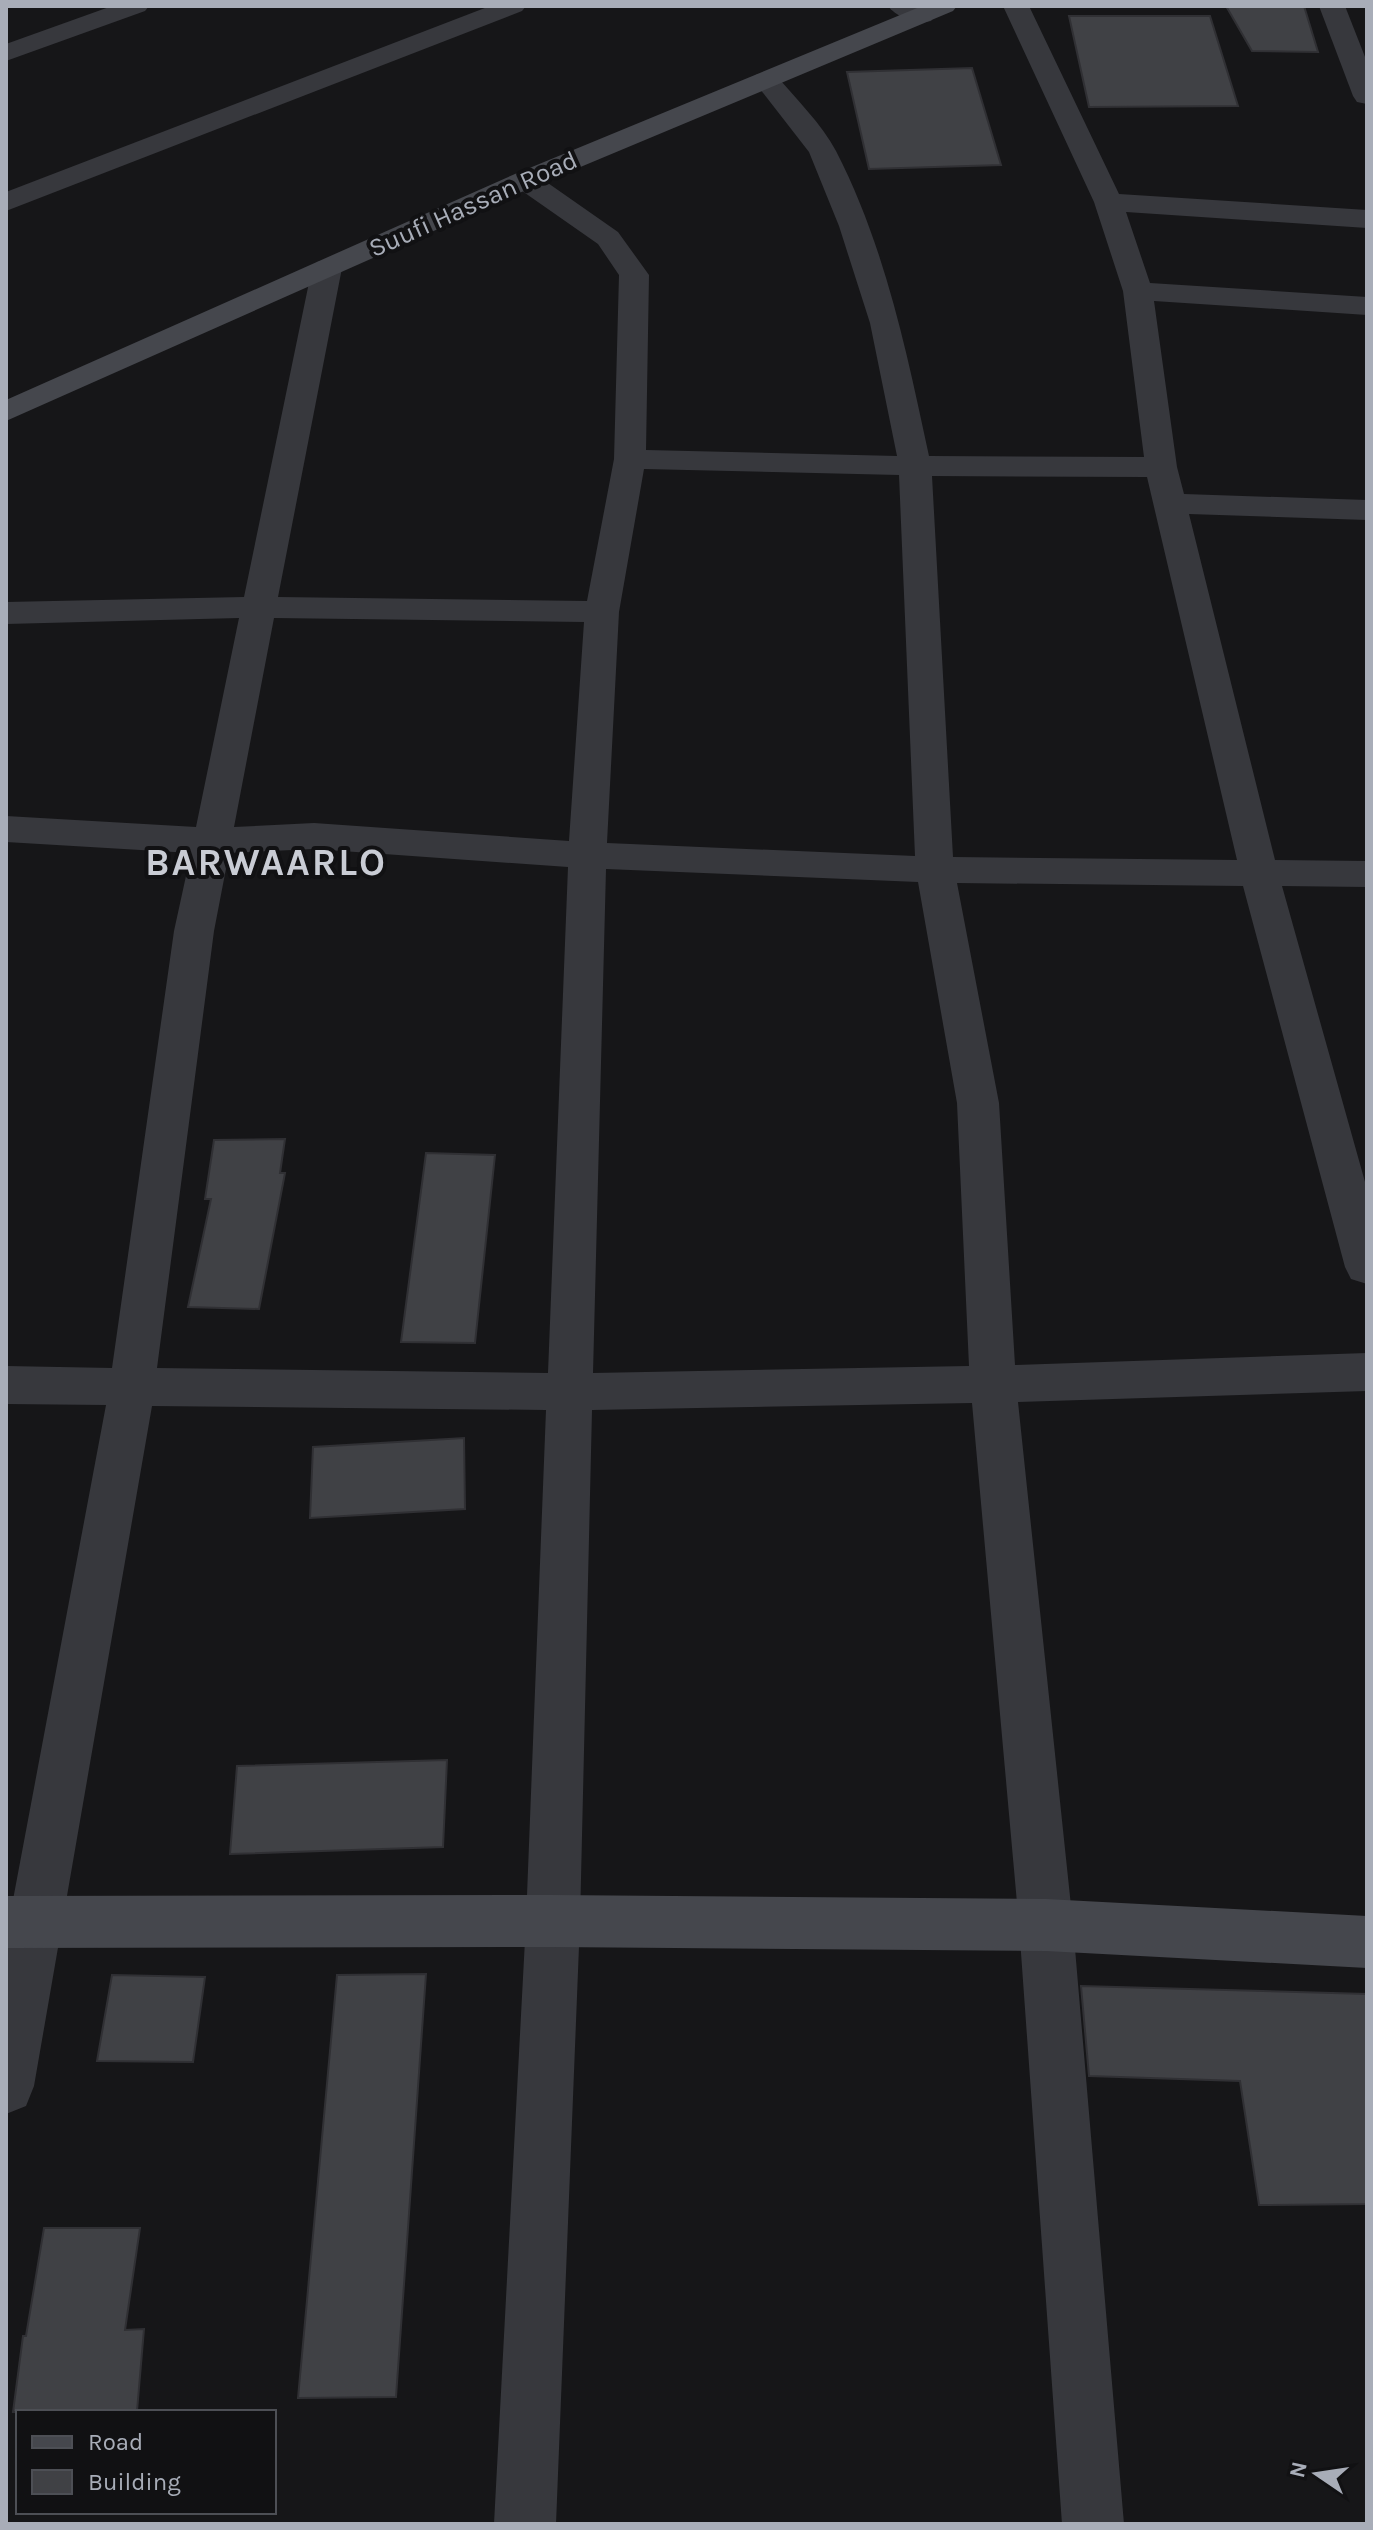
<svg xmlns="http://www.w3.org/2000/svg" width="1373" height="2530" font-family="Karla,sans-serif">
<rect width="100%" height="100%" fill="#161618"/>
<g fill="#404145" stroke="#303034" stroke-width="2">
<path d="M1226,6h78l14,46 -66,-1z"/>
<path d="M1069,16h141l28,90 -149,1z"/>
<path d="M972,68l29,97 -132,4 -22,-97z"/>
<path d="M285,1139l-5,34h5l-26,136 -71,-2 23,-108h-6l9,-59z"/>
<path d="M426,1153l69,2 -20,188 -74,-1z"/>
<path d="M464,1438l1,71 -155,9 3,-71z"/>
<path d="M447,1760l-4,87 -213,7 7,-88z"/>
<path d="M426,1974l-30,423 -98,1 39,-423z"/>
<path d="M112,1975l93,2 -12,85 -96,-1z"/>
<path d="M1081,1986l286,8v210l-108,1 -19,-124 -151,-5z"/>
<path d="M44,2228h96l-15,102 19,-1 -7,82 -124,1 10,-76h3z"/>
</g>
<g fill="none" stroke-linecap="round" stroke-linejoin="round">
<g fill="#37383d" fill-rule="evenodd">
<path d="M112,6h37l-4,5 -139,50v-17z"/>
<path d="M490,6h36l-4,5 -516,200v-19z"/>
<path d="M888,6h34l13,10 -4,5c-14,4 -34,-3 -43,-15z"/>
<path d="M1003,6h26l90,188 248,16v18l-241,-16 24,71 217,14v18l-213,-14 23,166 7,27 183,6v20l-178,-6 86,346 92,1v26l-85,-1 85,303v95l-16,-5 -6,-12 -102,-381 -286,-3 42,220 16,262 352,-12v38l-349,11 55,523 51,599h-62l-43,-599 -47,-522 -380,7 -12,511 -24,603h-62l32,-603 20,-511 -394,-4 -118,680 -8,20 -20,8v-177l100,-532 -100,-1v-38l106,2 62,-437 17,-78 -185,-11v-26l190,11 43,-209 -233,6v-22l238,-5 68,-329 5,-6 10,-3 10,3 5,6 -64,329 309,4 27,-142 5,-184 -21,-31 -83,-58 -4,-6 4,-6 10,-2 10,2 83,58 31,43 -3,175 251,6 -27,-133 -31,-97 -30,-74 -56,-72 4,-6h18c20,24 47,50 61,77 49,95 71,202 93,305l215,1 -21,-166 -29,-89zM644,469l255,6 16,381 -308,-13 12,-231zM932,476l215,1 90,383 -284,-3zM274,618l310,4 -15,219 -255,-18 -80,4zM314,849l254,18 -20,506 -391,-5 57,-437 15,-78zM606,869l312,13 39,221 12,263 -376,7z"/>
<path d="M1319,6h26l22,56v42l-10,-2 -4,-6z"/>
</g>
<g fill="#45474d" fill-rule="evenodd">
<path d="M922,6h35l-4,5 -418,175 -529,235v-21l509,-226z"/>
<path d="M553,1895l493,4 321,17v52l-321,-17 -493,-4 -547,1v-52z"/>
</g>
</g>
<g text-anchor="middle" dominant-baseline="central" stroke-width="8" stroke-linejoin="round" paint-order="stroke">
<g font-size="26" fill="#a8adb8" stroke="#111113">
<text transform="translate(473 204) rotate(-24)">Suufi Hassan Road</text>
</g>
<g font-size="38" font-weight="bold" letter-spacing="2" fill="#c9ccd4" stroke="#111113">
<text x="266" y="862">BARWAARLO</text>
</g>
</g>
<rect width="1373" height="2530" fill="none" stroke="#a8adb8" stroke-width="16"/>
<rect x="16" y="2410" width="260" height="104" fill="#111113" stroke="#4d4f55" stroke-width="2"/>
<rect x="32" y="2436" width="40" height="12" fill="#45474d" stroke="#4d4f55" stroke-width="2"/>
<text x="88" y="2450" font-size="24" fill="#a8adb8">Road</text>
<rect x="32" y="2470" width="40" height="24" fill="#404145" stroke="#4d4f55" stroke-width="2"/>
<text x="88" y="2490" font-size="24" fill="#a8adb8">Building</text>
<g transform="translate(1317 2474) rotate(283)" stroke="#111113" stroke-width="6" paint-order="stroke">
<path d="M0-6L14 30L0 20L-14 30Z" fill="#a8adb8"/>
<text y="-12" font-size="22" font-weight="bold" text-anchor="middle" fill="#a8adb8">N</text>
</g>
</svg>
